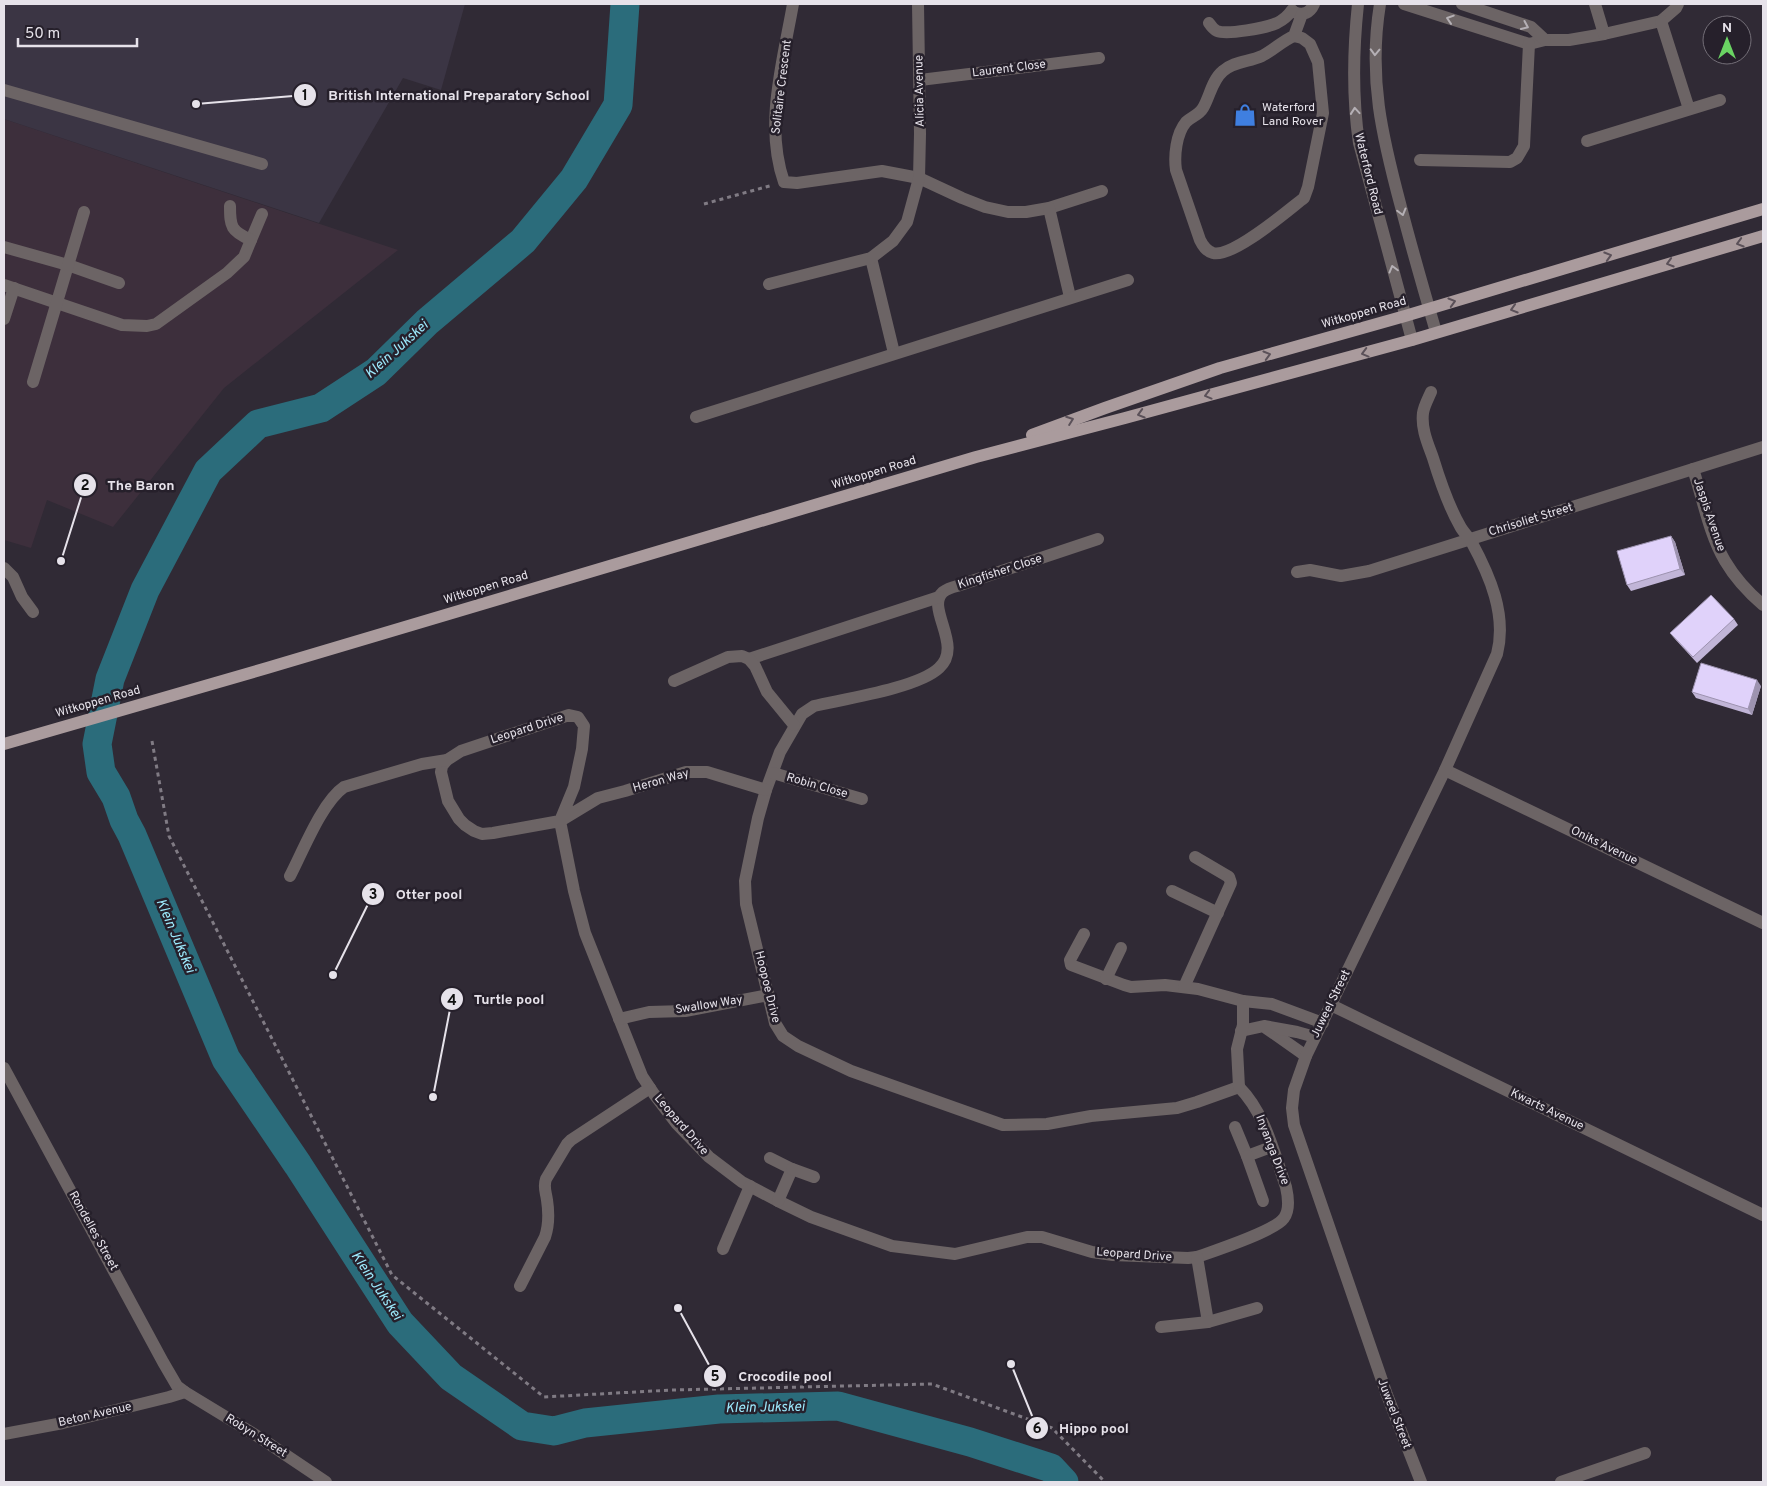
<svg xmlns="http://www.w3.org/2000/svg" width="1767" height="1486" font-family="Overpass,sans-serif">
<rect width="100%" height="100%" fill="#302a35"/>
<path fill="#3d2f3c" d="M4,119l394,131 -174,138 -111,139 -66,-27 -16,48 -27,-8z"/>
<path fill="#3b3544" d="M4,4h461l-24,86 -38,-12 -84,145 -315,-104z"/>
<g fill="none" stroke-linecap="round" stroke-linejoin="round">
<path stroke="#2b6c7b" stroke-width="29" d="M625,4l-7,101 -44,74 -51,62 -96,81 -51,50 -55,36 -63,16 -50,47 -63,119 -35,89 -13,65 4,28 15,25 8,23 8,15 94,224 72,106 102,158 51,54 71,49 32,5 31,-8 134,-14 119,-3 132,36 81,26 13,14"/>
<g stroke="#807b84" stroke-width="3" stroke-dasharray="4 4" stroke-linecap="butt">
<path d="M704,204l69,-19"/>
<path d="M152,741l17,95 223,439 152,122 128,-7 260,-6 120,44 53,54"/>
</g>
<g stroke="#6c6465" stroke-width="12">
<path d="M793,4c-10,57 -29,121 -9,178l13,1 85,-12 37,7 43,20 23,9 23,5h18l23,-4 53,-17"/>
<path d="M1358,4c-5,47 -6,92 1,139l53,197"/>
<path d="M1380,4c-12,74 2,132 21,203 11,42 23,84 35,125"/>
<path d="M1404,4l125,40 16,-4h24l35,-6 57,-13 15,-13 2,-4"/>
<path d="M1462,4l69,23 14,13"/>
<path d="M1595,4l9,30"/>
<path d="M1294,12c9,4 16,1 20,-8"/>
<path d="M1661,21l28,88"/>
<path d="M1209,23c2,3 4,6 8,8 10,4 49,-3 60,-8 6,-3 11,-7 15,-13"/>
<path d="M1294,36l8,2 8,6 8,18 5,51 -15,74 -4,11c-17,13 -71,60 -91,55 -7,-2 -10,-7 -13,-13l-24,-70c-2,-14 0,-36 10,-48 5,-5 13,-7 17,-14 7,-12 9,-28 20,-37 11,-10 26,-9 39,-15 12,-6 20,-15 32,-20l8,-22"/>
<path d="M920,80l179,-22"/>
<path d="M4,90l258,74"/>
<path d="M1587,141l133,-41"/>
<path d="M1420,160l90,2 7,-4 7,-12 5,-102"/>
<path d="M1049,208l21,89"/>
<path d="M251,240l11,-26"/>
<path d="M4,247l64,18 51,18"/>
<path d="M871,258l23,95"/>
<path d="M769,284l102,-26 22,-17 14,-19 12,-44 1,-44 -2,-130"/>
<path d="M4,285l118,40 25,1 9,-2 71,-51 17,-16 7,-17c-20,-9 -21,-13 -21,-34"/>
<path d="M4,319l10,-31"/>
<path d="M33,382l51,-170"/>
<path d="M696,417l432,-137"/>
<path d="M1693,469c10,30 16,65 32,92 10,17 24,32 38,44"/>
<path d="M1098,539l-141,47c-4,1 -10,3 -14,6 -18,16 21,54 -4,76 -21,20 -95,31 -125,38l-12,8 -22,38 -14,38 -8,28 -13,63 1,23 29,119 8,13 15,10 53,25 152,54 44,-1 44,-8 86,-8 20,-6 42,-15"/>
<path d="M4,568l9,9 9,20 11,15"/>
<path d="M1297,572l13,-2 31,6 28,-5 394,-124"/>
<path d="M749,659l190,-62"/>
<path d="M674,681l54,-24 14,-1 7,3 6,7 12,26 27,33"/>
<path d="M1445,770l318,153"/>
<path d="M773,773l89,26"/>
<path d="M766,790l-59,-18h-21l-61,19 -27,7 -38,23 -67,12 -11,1 -8,-3 -9,-6 -6,-6 -11,-18 -7,-29 1,-6 5,-6 14,-9 108,-36 9,2 6,9 -2,23 -8,38 -14,34 14,70 11,42 57,143 12,18 23,30 32,33 33,25 36,19 33,16 81,29 63,8 72,-17h15l50,15 21,3 75,3 9,-1c17,-6 78,-26 87,-39 6,-8 4,-22 2,-31 -12,-34 -21,-74 -47,-100"/>
<path d="M290,876c13,-25 32,-74 54,-89l78,-23 25,-4"/>
<path d="M1172,891l46,22"/>
<path d="M1084,934l-14,26 1,5 53,20 7,2 34,-2 33,4 45,12 29,3 51,19"/>
<path d="M1106,979l15,-31"/>
<path d="M1184,987l47,-104 -2,-6 -34,-20"/>
<path d="M1331,1005l432,210"/>
<path d="M619,1019l30,-7 36,-1 84,-16"/>
<path d="M1266,1028l40,28"/>
<path d="M1241,1031l23,-5 33,6 18,5"/>
<path d="M4,1068l159,294 14,24 8,6 77,47 64,43"/>
<path d="M1239,1087l-2,-38 6,-24v-24"/>
<path d="M1235,1127l12,29 24,-9"/>
<path d="M1247,1156l16,45"/>
<path d="M770,1158l22,11 -14,32"/>
<path d="M792,1169l22,8"/>
<path d="M723,1249l27,-63"/>
<path d="M1197,1257l11,65"/>
<path d="M520,1286l25,-49c4,-12 4,-24 2,-37 -1,-8 -4,-13 -1,-21l21,-35 4,-4 79,-52"/>
<path d="M1161,1327l47,-5 49,-14"/>
<path d="M4,1434l59,-11 106,-26 16,-5"/>
<path d="M1421,1482l-34,-87 -93,-270 -2,-17 2,-18 12,-34 139,-286 52,-116c10,-39 -7,-78 -26,-113 -3,-5 -8,-9 -11,-15 -12,-21 -20,-45 -27,-68 -5,-14 -12,-29 -10,-45 1,-7 5,-14 8,-21"/>
<path d="M1561,1482l84,-29"/>
</g>
<g stroke="#aa9b9d" stroke-width="12">
<path d="M1032,435l73,-27 115,-40 185,-52 358,-107"/>
<path d="M4,744l263,-76 709,-211 149,-39 287,-78 351,-104"/>
</g>
</g>
<g fill="#c1b5d7">
<path d="M1671,536l4,6 10,33 -54,16 -4,-6z"/>
<path d="M1734,619l4,6 -41,38 -22,-24 -5,-6z"/>
<path d="M1761,686l-9,29 -56,-17 -4,-6z"/>
</g>
<g fill="#9d93af">
<path d="M1671,536l4,6 10,33 -5,-6z"/>
<path d="M1757,680l4,6 -9,29 -4,-6z"/>
</g>
<g fill="#e0d2fa" stroke="#9d93af">
<path d="M1671,536l9,33 -53,16 -10,-34z"/>
<path d="M1711,595l23,24 -41,38 -23,-24z"/>
<path d="M1701,663l56,17 -9,29 -56,-17z"/>
</g>
<defs><path id="oneway-chevron" d="M-2-3.5L2.5 0L-2 3.5" fill="none" stroke-width="1.6" stroke-linecap="round" stroke-linejoin="round" transform="scale(1.25)"/></defs>
<g stroke="#b5b0b5">
<use href="#oneway-chevron" transform="translate(1450 19) rotate(-162)"/>
<use href="#oneway-chevron" transform="translate(1525 26) rotate(24)"/>
<use href="#oneway-chevron" transform="translate(1375 52) rotate(92)"/>
<use href="#oneway-chevron" transform="translate(1355 111) rotate(-95)"/>
<use href="#oneway-chevron" transform="translate(1402 212) rotate(75)"/>
<use href="#oneway-chevron" transform="translate(1393 269) rotate(-105)"/>
</g>
<g stroke="#5b5159">
<use href="#oneway-chevron" transform="translate(1740 243) rotate(164)"/>
<use href="#oneway-chevron" transform="translate(1608 256) rotate(-17)"/>
<use href="#oneway-chevron" transform="translate(1670 263) rotate(163)"/>
<use href="#oneway-chevron" transform="translate(1452 302) rotate(-16)"/>
<use href="#oneway-chevron" transform="translate(1514 309) rotate(163)"/>
<use href="#oneway-chevron" transform="translate(1365 353) rotate(165)"/>
<use href="#oneway-chevron" transform="translate(1267 355) rotate(-16)"/>
<use href="#oneway-chevron" transform="translate(1208 395) rotate(165)"/>
<use href="#oneway-chevron" transform="translate(1141 414) rotate(164)"/>
<use href="#oneway-chevron" transform="translate(1070 420) rotate(-20)"/>
</g>
<defs>
<symbol id="shop-bare" viewBox="-9 -9 18 18"><path d="M-5-2.5h2.3a2.7 3.5 0 0 1 5.4 0H5L5.5 6h-11ZM-1.5-2.5h3a1.5 2.3 0 0 0-3 0Z" fill="#3f7fe0" stroke="#26202b" stroke-width="2.5" paint-order="stroke"/></symbol>
</defs>
<g fill-rule="evenodd">
<use href="#shop-bare" x="1229" y="99" width="32" height="32"/>
</g>
<g text-anchor="middle" dominant-baseline="central" stroke-width="5" stroke-linejoin="round" paint-order="stroke">
<g font-size="12" fill="#e6e2ea" stroke="#26202b">
<text transform="translate(1009 69) rotate(-7)">Laurent Close</text>
<text transform="translate(782 87) rotate(-83)">Solitaire Crescent</text>
<text transform="translate(920 91) rotate(-91)">Alicia Avenue</text>
<text transform="translate(1368 174) rotate(76)">Waterford Road</text>
<text transform="translate(1364 313) rotate(-16)">Witkoppen Road</text>
<text transform="translate(874 473) rotate(-17)">Witkoppen Road</text>
<text transform="translate(1709 515) rotate(71)">Jaspis Avenue</text>
<text transform="translate(1531 520) rotate(-17)">Chrisoliet Street</text>
<text transform="translate(1000 572) rotate(-18)">Kingfisher Close</text>
<text transform="translate(486 588) rotate(-17)">Witkoppen Road</text>
<text transform="translate(98 702) rotate(-16)">Witkoppen Road</text>
<text transform="translate(527 729) rotate(-18)">Leopard Drive</text>
<text transform="translate(661 781) rotate(-16)">Heron Way</text>
<text transform="translate(817 786) rotate(16)">Robin Close</text>
<text transform="translate(1604 846) rotate(26)">Oniks Avenue</text>
<text transform="translate(767 987) rotate(76)">Hoopoe Drive</text>
<text transform="translate(1331 1004) rotate(-64)">Juweel Street</text>
<text transform="translate(709 1005) rotate(-9)">Swallow Way</text>
<text transform="translate(1547 1110) rotate(26)">Kwarts Avenue</text>
<text transform="translate(681 1125) rotate(49)">Leopard Drive</text>
<text transform="translate(1272 1150) rotate(69)">Inyanga Drive</text>
<text transform="translate(93 1231) rotate(61)">Rondelles Street</text>
<text transform="translate(1134 1255) rotate(4)">Leopard Drive</text>
<text transform="translate(1394 1414) rotate(69)">Juweel Street</text>
<text transform="translate(95 1415) rotate(-13)">Beton Avenue</text>
<text transform="translate(256 1436) rotate(32)">Robyn Street</text>
</g>
<g font-size="12" fill="#e6e2ea" stroke="#26202b" text-anchor="start">
<text x="1262" y="108">Waterford<tspan x="1262" dy="14">Land Rover</tspan></text>
</g>
<g font-size="14" font-style="italic" fill="#9deafd" stroke="#26202b">
<text transform="translate(397 350) rotate(-42)">Klein Jukskei</text>
<text transform="translate(175 936) rotate(67)">Klein Jukskei</text>
<text transform="translate(376 1286) rotate(56)">Klein Jukskei</text>
<text transform="translate(765 1408) rotate(-1)">Klein Jukskei</text>
</g>
</g>
<path fill="none" stroke="#e6e2ea" stroke-width="2" d="M196 104L305 95M61 561L85 485M333 975L373 894M433 1097L452 999M678 1308L715 1376M1011 1364L1037 1428"/>
<g fill="#e6e2ea" stroke="#26202b" stroke-width="2">
<circle cx="196" cy="104" r="5"/>
<circle cx="61" cy="561" r="5"/>
<circle cx="333" cy="975" r="5"/>
<circle cx="433" cy="1097" r="5"/>
<circle cx="678" cy="1308" r="5"/>
<circle cx="1011" cy="1364" r="5"/>
<circle cx="305" cy="95" r="12"/>
<circle cx="85" cy="485" r="12"/>
<circle cx="373" cy="894" r="12"/>
<circle cx="452" cy="999" r="12"/>
<circle cx="715" cy="1376" r="12"/>
<circle cx="1037" cy="1428" r="12"/>
</g>
<g font-size="15" text-anchor="middle" font-weight="bold" fill="#111">
<text x="305" y="100">1</text>
<text x="85" y="490">2</text>
<text x="373" y="899">3</text>
<text x="452" y="1005">4</text>
<text x="715" y="1381">5</text>
<text x="1037" y="1433">6</text>
</g>
<g font-size="14" text-anchor="middle" font-weight="bold" fill="#e6e2ea" stroke="#26202b" stroke-width="5" stroke-linejoin="round" paint-order="stroke">
<text x="459" y="100">British International Preparatory School</text>
<text x="141" y="490">The Baron</text>
<text x="429" y="899">Otter pool</text>
<text x="509" y="1004">Turtle pool</text>
<text x="785" y="1381">Crocodile pool</text>
<text x="1094" y="1433">Hippo pool</text>
</g>
<rect width="1767" height="1486" fill="none" stroke="#e6e2ea" stroke-width="10"/>
<g transform="translate(1727 40)"><circle r="24" fill="#26202b" stroke="#736e77"/>
<path d="M0-4L9 19L0 12L-9 19Z" fill="#6ad363"/>
<text y="-8" font-size="14" font-weight="bold" text-anchor="middle" fill="#e6e2ea">N</text>
</g>
<path d="M18 38v8h119v-8" fill="none" stroke="#e6e2ea" stroke-width="2.5"/>
<text x="25" y="38" font-size="15" fill="#e6e2ea" stroke="#26202b" stroke-width="4" paint-order="stroke">50 m</text>
</svg>
